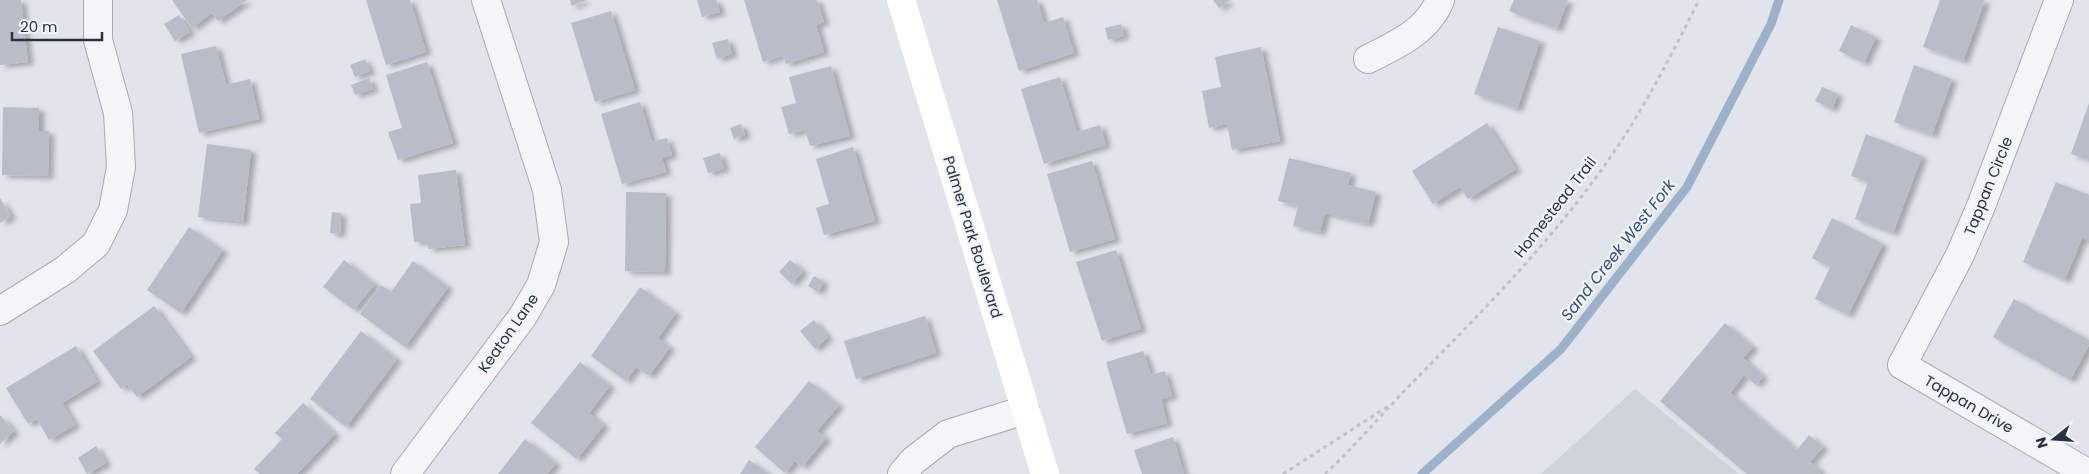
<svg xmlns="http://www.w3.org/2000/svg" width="2089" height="474" font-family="Poppins,sans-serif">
<defs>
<filter id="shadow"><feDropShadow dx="5.5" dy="3" stdDeviation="2.5" flood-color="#0004"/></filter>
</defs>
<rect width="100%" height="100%" fill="#e1e4ea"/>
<path fill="#cfd3dc" d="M1635,389l104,85h-198z"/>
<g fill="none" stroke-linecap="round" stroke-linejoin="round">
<path stroke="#9bb2ca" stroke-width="9" d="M1422,474l139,-125 126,-162 84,-163 8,-24"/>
</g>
<g fill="#b8bdc7" filter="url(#shadow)">
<path d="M0,0h21l7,62 -28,3z"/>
<path d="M172,0h75l-29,21 -6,-8 -20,15z"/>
<path d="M366,0h44l16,52 -40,13z"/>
<path d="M570,0h17l-15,6z"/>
<path d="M697,0h19l4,12 -18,5z"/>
<path d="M744,0h73l7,22 -8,3 8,27 -38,12 -3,-8 -20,6z"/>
<path d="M997,0h40l7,23 19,-6 11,36 -55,18z"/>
<path d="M1213,0h17l-11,8z"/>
<path d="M1514,0h54l-11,29 -48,-18z"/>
<path d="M1940,0h45l-22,61 -40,-14z"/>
<path d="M611,11l24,79 -40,12 -24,-79z"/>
<path d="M179,15l11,17 -15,9 -11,-17z"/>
<path d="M1121,24l3,12 -16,4 -3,-12z"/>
<path d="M1851,25l25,12 -12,26 -25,-12z"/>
<path d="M1498,27l42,14 -23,68 -43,-15z"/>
<path d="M728,39l4,15 -15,5 -5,-16z"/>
<path d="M216,46l10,39 24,-6 9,40 -60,14 -18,-79z"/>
<path d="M1261,47l19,94 -48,9 -5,-26 -18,4 -7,-37 19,-4 -6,-30z"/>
<path d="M365,59l5,12 -15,6 -5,-12z"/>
<path d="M427,62l26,81 -55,17 -10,-28 14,-4 -16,-53z"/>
<path d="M1914,65l38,14 -20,56 -38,-13z"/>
<path d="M831,66l19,70 -40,10 -5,-16 -16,4 -8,-27 15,-4 -7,-26z"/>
<path d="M1060,77l17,55 23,-7 6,20 -62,19 -23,-75z"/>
<path d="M369,78l4,11 -18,6 -4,-10z"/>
<path d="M1822,87l16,7 -6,15 -17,-8z"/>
<path d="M640,102l12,40 15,-4 5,17 -10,3 4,14 -44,12 -21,-70z"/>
<path d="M2089,103v57l-18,-6z"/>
<path d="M3,107l36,1v23h10l-1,45 -46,-1z"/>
<path d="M1487,123l29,46 -48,30 -8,-12 -27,17 -21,-33z"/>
<path d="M741,124l4,11 -11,4 -4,-11z"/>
<path d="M1866,134l56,22 -29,77 -38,-14 13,-37 -17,-6z"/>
<path d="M207,144l44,6 -8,72 -45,-5z"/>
<path d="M853,147l22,74 -51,14 -8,-27 13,-4 -13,-45z"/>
<path d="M720,153l4,16 -16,4 -5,-15z"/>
<path d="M1289,158l62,15 -3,12 28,7 -8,32 -43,-11 -5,19 -27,-6 5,-20 -20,-5z"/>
<path d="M1092,161l23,78 -45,13 -23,-78z"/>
<path d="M456,170l9,75 -37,4 -1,-8 -13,1 -4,-38 11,-1 -3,-28z"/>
<path d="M2056,182l33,13v46l-7,-3 -17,42 -42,-18z"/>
<path d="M626,192l40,1 -1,79 -40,-1z"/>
<path d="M0,198l11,18 -11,7z"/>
<path d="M332,212l9,1 -1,21 -10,-1z"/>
<path d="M1832,218l51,26 -35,71 -33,-16 15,-32 -18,-9z"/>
<path d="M189,227l34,23 -42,63 -34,-23z"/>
<path d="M1116,250l25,79 -39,12 -26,-79z"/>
<path d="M344,260l31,24 -21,26 -31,-23z"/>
<path d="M790,260l13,11 -11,13 -13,-12z"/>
<path d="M413,261l35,26 -43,60 -45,-33 21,-29 10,7z"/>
<path d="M814,276l10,6 -6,10 -10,-6z"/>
<path d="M640,287l36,26 -18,25 12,9 -21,29 -13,-9 -10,14 -35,-25z"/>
<path d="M2014,299l75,41v5l-19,35 -77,-43z"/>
<path d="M154,306l37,51 -54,40 -10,-13 -6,5 -28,-38z"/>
<path d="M925,316l11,37 -80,26 -12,-38z"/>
<path d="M814,320l14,17 -13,12 -15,-18z"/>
<path d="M1725,323l28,24 -10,11 20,18 -7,9 -12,-10 -14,18 67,57 12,-15 14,12 -13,15 11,9 -2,3h-72l-87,-73z"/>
<path d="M361,331l36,28 -51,68 -36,-28z"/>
<path d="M76,346l21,36 -35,21 13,22 -26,15 -12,-21 -9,5 -22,-36z"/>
<path d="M1143,351l8,24 14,-4 7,25 -11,3 6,24 -40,11 -21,-72z"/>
<path d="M580,362l30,24 -21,27 15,12 -27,34 -46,-36z"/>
<path d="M809,381l30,24 -22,26 9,7 -24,29 -7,-6 -10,12 -30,-26z"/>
<path d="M303,403l32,31 -38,40h-37l-6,-5 28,-30 -7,-6z"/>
<path d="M0,415l14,16 -14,13z"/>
<path d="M1173,437l11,37h-42l-8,-24z"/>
<path d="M525,439l31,24 -9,11h-49z"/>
<path d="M96,446l10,17 -19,11 -9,-16z"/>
<path d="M749,460l20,14h-29z"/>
</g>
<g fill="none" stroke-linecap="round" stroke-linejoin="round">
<defs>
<g id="minor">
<path d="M2059,0l-78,206 -21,49 -58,110 187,109"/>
<path d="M1368,59c28,-14 60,-28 72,-59"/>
<path d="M0,311l65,-41 31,-26 17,-34 8,-43 -3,-54 -20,-73v-40"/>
<path d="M405,474l118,-158 18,-31 13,-43 -7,-52 -61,-190"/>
<path d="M902,474l11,-13 35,-27 77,-24"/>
</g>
</defs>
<use href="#minor" stroke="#a6abb4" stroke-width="30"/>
<g stroke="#bfc2c9" stroke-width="3" stroke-dasharray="4 4" stroke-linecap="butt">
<path d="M1283,474l107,-69"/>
<path d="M1325,474c30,-28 56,-59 84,-88 76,-77 153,-155 213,-246 29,-45 53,-92 77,-140"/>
</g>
<use href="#minor" stroke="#f4f5f8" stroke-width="28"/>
<path stroke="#fff" stroke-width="28" d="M901,0l144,474"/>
</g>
<g text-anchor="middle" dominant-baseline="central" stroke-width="4.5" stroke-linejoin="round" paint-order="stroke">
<g font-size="15" fill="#293242" stroke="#f0f3f7">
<text transform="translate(1988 186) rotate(-68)">Tappan Circle</text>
<text transform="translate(1555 207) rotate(-52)">Homestead Trail</text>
<text transform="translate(973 237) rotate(73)">Palmer Park Boulevard</text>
<text transform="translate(508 333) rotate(-55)">Keaton Lane</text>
<text transform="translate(1969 404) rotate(30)">Tappan Drive</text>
</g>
<g font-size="16" font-style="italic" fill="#325177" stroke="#f0f3f7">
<text transform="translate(1618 250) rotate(-52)">Sand Creek West Fork</text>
</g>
</g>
<g transform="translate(2054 439) rotate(253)" stroke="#f0f3f7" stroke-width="4" paint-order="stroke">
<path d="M0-4L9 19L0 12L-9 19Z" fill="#293242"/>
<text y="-8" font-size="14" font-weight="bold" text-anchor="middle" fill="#293242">N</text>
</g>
<path d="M12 32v8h90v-8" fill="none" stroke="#293242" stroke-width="2.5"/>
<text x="20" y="32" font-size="15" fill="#293242" stroke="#f0f3f7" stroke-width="4" paint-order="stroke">20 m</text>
</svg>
